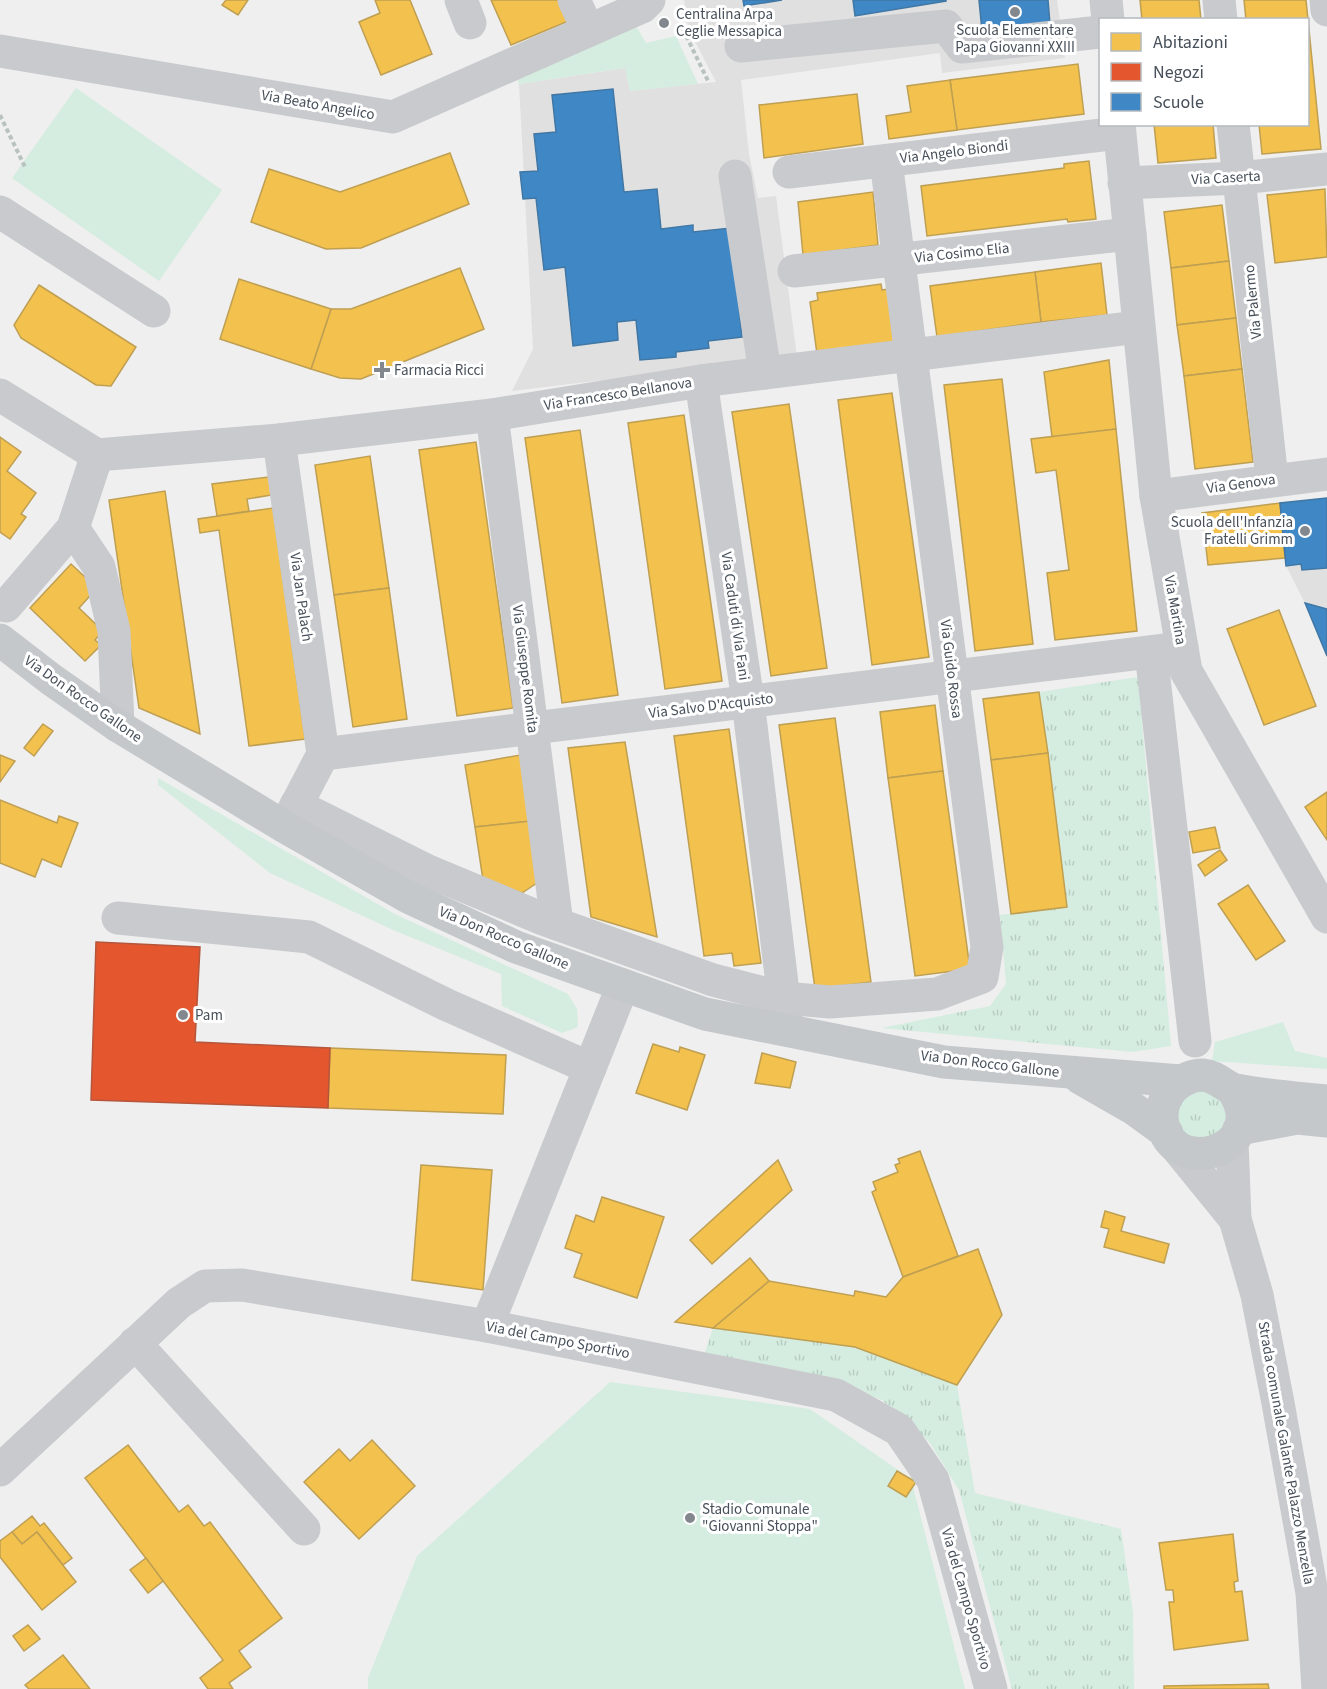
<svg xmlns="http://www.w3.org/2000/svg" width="1327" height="1689" font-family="'Source Sans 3',sans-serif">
<defs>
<pattern id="grass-tufts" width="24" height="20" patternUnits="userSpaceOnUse" patternTransform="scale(1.5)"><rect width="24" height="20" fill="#d5ede0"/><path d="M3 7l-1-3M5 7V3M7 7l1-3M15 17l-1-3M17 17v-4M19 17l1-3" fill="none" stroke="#b8cdc2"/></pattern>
</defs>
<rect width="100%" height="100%" fill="#efefef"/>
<g fill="#e1e0e0">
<path d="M684,0h373l8,58 -123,15 -2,-20 -199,27 8,74 9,44 18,-2 21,161 -285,34 21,-42 -14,-265 106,-16 5,23 86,-9 -28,-54z"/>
<path d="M1327,498v111l-22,-6 -19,-37 -6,-63z"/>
</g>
<g fill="url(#grass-tufts)">
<path d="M1138,677l33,369 -39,6 -251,-24 109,-22 16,-22 -6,-69 67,-9 -28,-214z"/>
<path d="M1194,1088l24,6 10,25 -9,17 -35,2 -10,-33z"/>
<path d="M713,1328l142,19 102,38 18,108 146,36 12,84 1,76h-122l-53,-199 -29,-47 -48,-43 -46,-17 -132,-28z"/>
</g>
<g fill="#d5ede0">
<path d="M636,26l10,17 30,-7 22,48 -68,7 -5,-23 -106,16 -2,-7z"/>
<path d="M76,88l146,102 -63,91 -147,-103z"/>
<path d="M158,778l237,136 173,80 9,15 1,18 -16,6 -60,-27 -1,-32 -108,-44 -123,-57 -112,-88z"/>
<path d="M1283,1022l12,29 32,7v11l-115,-8 3,-19z"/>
<path d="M610,1382l200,27 101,70 54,210h-597v-11l49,-122z"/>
</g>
<g fill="#f2c14e" stroke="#bf9f52" stroke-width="1.5">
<path d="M226,0h22l-10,15 -16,-10z"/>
<path d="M375,0h35l22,54 -51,21 -22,-53 21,-9z"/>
<path d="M491,0h72l8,20 -60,25z"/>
<path d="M1140,0h59l2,20h-59z"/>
<path d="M1244,0h62l15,149 -59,5 -3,-30h49v-104h-62z"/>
<path d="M1078,64l6,50 -127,16 -7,-50z"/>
<path d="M950,80l7,50 -68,9 -3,-23 25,-4 -4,-26z"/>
<path d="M857,94l6,50 -99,14 -5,-53z"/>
<path d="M1154,124h59l3,34 -58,5z"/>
<path d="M450,153l19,51 -108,44 -35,1 -75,-27 18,-53 71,23z"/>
<path d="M1089,161l7,58 -28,3 -1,-3 -140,17 -6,-50 143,-18v-4z"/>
<path d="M1325,189l2,68 -52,6 -8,-68z"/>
<path d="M873,192l5,53 -75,10 -5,-53z"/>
<path d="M1222,205l7,56 -58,7 -7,-56z"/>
<path d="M1229,261l7,57 -59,7 -6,-57z"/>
<path d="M1101,263l6,52 -66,7 -6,-50z"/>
<path d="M460,268l24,61 -123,50 -21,-1 -29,-9 20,-60h20z"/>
<path d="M1035,272l6,50 -104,15 -7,-51z"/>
<path d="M239,279l92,30 -20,60 -91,-30z"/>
<path d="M881,284l1,6 6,-1 8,54 -79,11 -7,-52 8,-2 -1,-7z"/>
<path d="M39,285l97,62 -25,39 -15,-1 -75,-47 -7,-13z"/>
<path d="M1236,318l6,51 -58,7 -7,-51z"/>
<path d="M1109,360l7,69 -64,8 -8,-65z"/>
<path d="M1242,369l11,93 -58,7 -11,-93z"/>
<path d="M1002,379l31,265 -58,7 -31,-266z"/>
<path d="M892,393l37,264 -57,8 -34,-265z"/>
<path d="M789,404l38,264 -56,8 -39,-264z"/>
<path d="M684,415l38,266 -57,8 -37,-266z"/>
<path d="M1116,429l21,202 -82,9 -8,-67 22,-3 -13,-100 -20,3 -5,-34z"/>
<path d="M580,430l38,265 -56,8 -37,-265z"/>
<path d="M0,437l21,15 -14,19 29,22 -15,21 5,3 -16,22 -10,-7z"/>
<path d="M476,442l37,266 -56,8 -38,-266z"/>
<path d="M370,456l19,132 -55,7 -19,-130z"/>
<path d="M269,477l3,18 -25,4 2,12 -32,5 -5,-32z"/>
<path d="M165,491l35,243 -61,-26 -30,-208z"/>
<path d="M1280,503l5,55 -77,7 -6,-52z"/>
<path d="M273,508l32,231 -56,7 -30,-216 -19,3 -2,-14z"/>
<path d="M71,564l26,24 -18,20 24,23 -8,9 6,5 -16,16 -55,-53z"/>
<path d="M389,588l18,131 -54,8 -19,-132z"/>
<path d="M1279,610l37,96 -52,19 -37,-96z"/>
<path d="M1039,692l9,61 -57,7 -8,-61z"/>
<path d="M935,705l8,66 -55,7 -8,-66z"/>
<path d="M835,718l36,264 -56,7 -36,-264z"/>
<path d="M43,724l10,7 -19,25 -10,-8z"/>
<path d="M729,729l32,234 -27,3 -2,-13 -28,3 -30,-220z"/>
<path d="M625,742l32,195 -66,-20 -23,-169z"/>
<path d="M1048,753l19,154 -56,7 -20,-154z"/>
<path d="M0,755l15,6 -15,21z"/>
<path d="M520,755l11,66 -56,6 -10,-62z"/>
<path d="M943,771l27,198 -55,7 -27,-198z"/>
<path d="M1327,792v48l-22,-33z"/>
<path d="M0,800l57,23 2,-7 19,7 -17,44 -19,-8 -7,18 -35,-14z"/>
<path d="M531,821l9,60 -18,12 -39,-13 -8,-53z"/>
<path d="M1215,827l5,21 -27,5 -4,-21z"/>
<path d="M1220,850l7,10 -22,16 -7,-11z"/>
<path d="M1248,885l37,56 -29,19 -38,-56z"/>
<path d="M653,1044l26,8 1,-5 25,8 -18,55 -51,-17z"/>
<path d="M330,1048l176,7 -3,59 -175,-6z"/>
<path d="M762,1053l34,9 -6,26 -35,-5z"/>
<path d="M920,1151l38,105 -55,21 -31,-85 4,-2 -3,-8 25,-10 -3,-7 5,-2 -2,-4z"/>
<path d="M778,1160l14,30 -80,74 -22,-24z"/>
<path d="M421,1165l71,5 -9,120 -71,-10z"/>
<path d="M602,1197l62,20 -27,81 -63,-21 8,-23 -17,-6 11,-33 18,7z"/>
<path d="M1105,1211l20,6 -4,14 48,13 -5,19 -60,-16 5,-18 -8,-2z"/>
<path d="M978,1249l24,66 -45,70 -102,-38 -142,-19 56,-47 85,15 1,-5 31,6 17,-20z"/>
<path d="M750,1258l19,23 -56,47 -38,-6z"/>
<path d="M372,1440l43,46 -56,53 -55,-57 35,-33 11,12z"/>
<path d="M128,1445l51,67 9,-7 16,21 6,-4 72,96 -43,33 12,16 -22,16 4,6h-25l-8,-11 23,-18 -138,-182z"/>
<path d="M897,1471l19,11 -10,15 -18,-11z"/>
<path d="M32,1516l8,10 4,-3 28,35 -9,7 -26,-33 -15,12 -10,-12z"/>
<path d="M12,1532l10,12 15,-12 39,50 -34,28 -42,-53v-16z"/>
<path d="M1233,1534l5,47 -4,1 1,10 7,-1 6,49 -74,10 -5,-48h5l-1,-12h-7l-7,-47z"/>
<path d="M146,1558l17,23 -15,12 -18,-23z"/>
<path d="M28,1625l12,14 -16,12 -11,-15z"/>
<path d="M63,1655l27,34h-61l-4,-4z"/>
<path d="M1268,1684l1,5h-105v-3z"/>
</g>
<path fill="#e4572e" stroke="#b5553b" stroke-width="1.5" d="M96,942l104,5 -5,95 135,6 -2,60 -237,-8z"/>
<g fill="#3f88c5" stroke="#4177a5" stroke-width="1.5">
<path d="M743,0h39l-38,6z"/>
<path d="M853,0h93v1l-91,15z"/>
<path d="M979,0h69l2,24 -68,7z"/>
<path d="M613,89l11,103 33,-3 4,40 32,-4v7l38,-4 11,109 -34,4 1,7 -33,4v5l-36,3 -4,-40 -19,2 1,18 -45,6 -8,-79 -21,3 -8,-72 -13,1 -3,-27 18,-1 -4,-37 22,-2 -4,-37z"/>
<path d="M1327,498v70l-25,2 -1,-6 -15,2 -6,-63z"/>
<path d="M1305,603l22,6v47z"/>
</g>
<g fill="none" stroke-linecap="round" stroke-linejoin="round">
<g stroke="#b8c2bf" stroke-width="4" stroke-dasharray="4.5 3" stroke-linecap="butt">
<path d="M683,29l26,54"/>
<path d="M0,115l25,52"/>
</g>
<g stroke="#c9cacd" stroke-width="33">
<path d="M461,0l9,23"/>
<path d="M574,0l14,30"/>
<path d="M1106,0l2,20"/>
<path d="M1219,0l2,20"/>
<path d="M1326,0l1,10"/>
<path d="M741,46l205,-20 16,21 138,-15"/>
<path d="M0,51l393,66 249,-110 7,-7"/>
<path d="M1119,124l37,372 30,175 141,246"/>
<path d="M1233,124l39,355"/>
<path d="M789,172l330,-39"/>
<path d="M735,176l30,197"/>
<path d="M1124,183l115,-5 88,-9"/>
<path d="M0,212l154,99"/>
<path d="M794,271l336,-37"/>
<path d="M701,381l47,320 38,316"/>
<path d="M0,395l97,60"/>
<path d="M492,415l65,509"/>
<path d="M279,440l44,314"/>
<path d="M97,455l182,-15 213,-25 209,-34 437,-54"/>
<path d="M97,455l-24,73 26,39 15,64 4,95"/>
<path d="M1156,496l171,-22"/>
<path d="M6,606l67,-78"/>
<path d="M1151,652l44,389"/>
<path d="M296,805l132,66 115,48 170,61 70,18 47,4 107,-8 45,-17 5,-30 -101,-786"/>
<path d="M286,825l37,-71 859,-106"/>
<path d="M118,918l191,19 138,68 143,63"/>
<path d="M1232,1141l3,78 22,76 21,108 34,190 6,96"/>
<path d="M1174,1144l61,75"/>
<path d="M487,1326l136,-341"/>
<path d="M135,1343l169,186"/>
<path d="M0,1470l179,-167 26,-17 37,-1 245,41 349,69 63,35 34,50 58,209"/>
</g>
<g stroke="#c5c8cb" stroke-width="33">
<path d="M0,640l52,40 66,46 167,101 123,70 108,50 189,67 239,48 237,19"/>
<path d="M1080,1078l54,31 33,24"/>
<path d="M1232,1089c44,64 -69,93 -70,27 0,-11 4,-21 12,-29 8,-7 18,-12 29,-12 14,1 21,12 33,15 30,6 61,8 91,11"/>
<path d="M1239,1129l58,-11 30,3"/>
</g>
</g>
<g fill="#82888e" stroke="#fff" stroke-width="2">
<circle cx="1015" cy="12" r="6"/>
<circle cx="664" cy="23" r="6"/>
<path d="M379 361h6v6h6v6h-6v6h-6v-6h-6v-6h6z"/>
<circle cx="1305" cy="531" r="6"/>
<circle cx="183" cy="1015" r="6"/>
<circle cx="690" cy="1518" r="6"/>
</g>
<g text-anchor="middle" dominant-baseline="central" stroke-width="6" stroke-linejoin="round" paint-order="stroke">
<g font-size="15" fill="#47505a" stroke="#fff" text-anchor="start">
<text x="676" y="14">Centralina Arpa<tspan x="676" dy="17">Ceglie Messapica</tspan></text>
<text x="1015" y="30" text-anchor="middle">Scuola Elementare<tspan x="1015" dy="17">Papa Giovanni XXIII</tspan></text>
<text x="394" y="370">Farmacia Ricci</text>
<text x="1293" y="522" text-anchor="end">Scuola dell'Infanzia<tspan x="1293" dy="17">Fratelli Grimm</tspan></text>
<text x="195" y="1015">Pam</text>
<text x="702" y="1509">Stadio Comunale<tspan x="702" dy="17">"Giovanni Stoppa"</tspan></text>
</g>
<g font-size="15" fill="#47505a" stroke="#fff">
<text transform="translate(318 105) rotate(10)">Via Beato Angelico</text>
<text transform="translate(954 152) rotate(-7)">Via Angelo Biondi</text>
<text transform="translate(1226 178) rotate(-3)">Via Caserta</text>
<text transform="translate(962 253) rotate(-6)">Via Cosimo Elia</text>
<text transform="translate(1253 302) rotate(-96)">Via Palermo</text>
<text transform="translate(618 394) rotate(-9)">Via Francesco Bellanova</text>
<text transform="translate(1241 484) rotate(-8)">Via Genova</text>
<text transform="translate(301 597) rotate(82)">Via Jan Palach</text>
<text transform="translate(1175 610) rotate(80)">Via Martina</text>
<text transform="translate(735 616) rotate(82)">Via Caduti di Via Fani</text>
<text transform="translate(525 669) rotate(83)">Via Giuseppe Romita</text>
<text transform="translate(951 669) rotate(83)">Via Guido Rossa</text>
<text transform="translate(83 699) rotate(35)">Via Don Rocco Gallone</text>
<text transform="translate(711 706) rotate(-7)">Via Salvo D'Acquisto</text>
<text transform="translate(504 938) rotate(23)">Via Don Rocco Gallone</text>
<text transform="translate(990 1064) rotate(7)">Via Don Rocco Gallone</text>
<text transform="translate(558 1340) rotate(11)">Via del Campo Sportivo</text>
<text transform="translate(1286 1453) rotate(80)">Strada comunale Galante Palazzo Menzella</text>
<text transform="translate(966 1599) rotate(74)">Via del Campo Sportivo</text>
</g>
</g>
<rect x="1099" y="18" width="210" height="108" fill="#ffffff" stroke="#b5b9bd" stroke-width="1.5"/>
<rect x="1111" y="33" width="30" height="18" fill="#f2c14e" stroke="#b5b9bd" stroke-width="1.5"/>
<text x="1153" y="48" font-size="18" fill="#47505a">Abitazioni</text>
<rect x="1111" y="63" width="30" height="18" fill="#e4572e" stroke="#b5b9bd" stroke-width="1.5"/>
<text x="1153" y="78" font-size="18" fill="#47505a">Negozi</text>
<rect x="1111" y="93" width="30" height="18" fill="#3f88c5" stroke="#b5b9bd" stroke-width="1.5"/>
<text x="1153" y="108" font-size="18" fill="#47505a">Scuole</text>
</svg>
